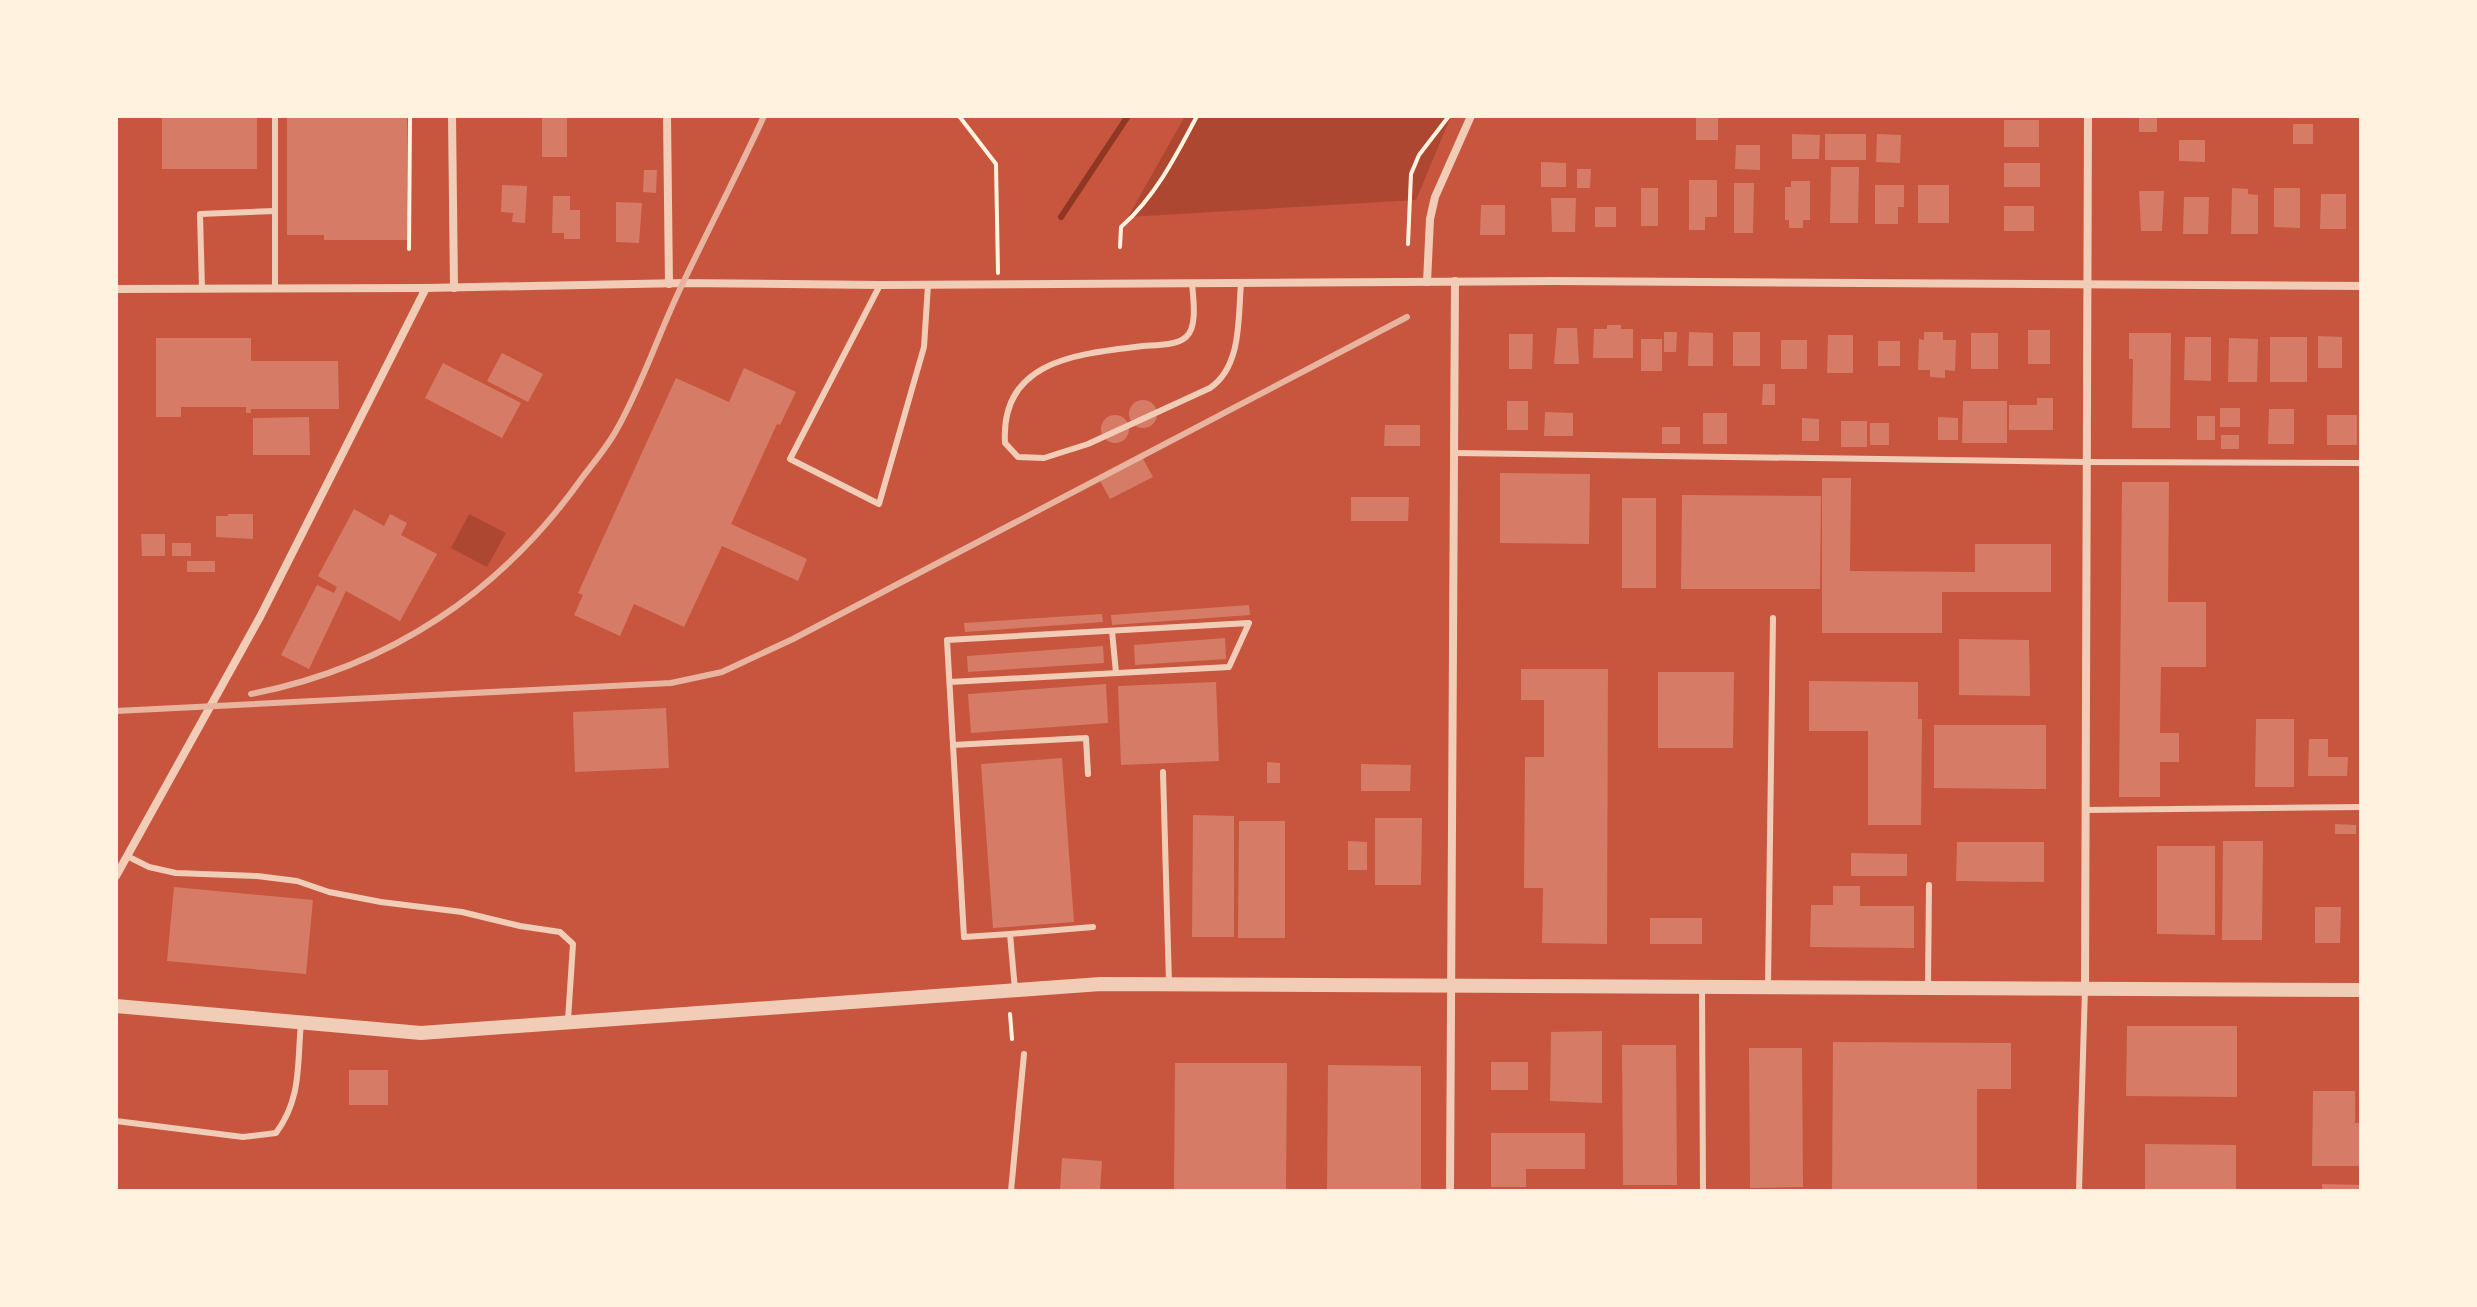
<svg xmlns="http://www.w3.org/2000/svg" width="2477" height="1307" font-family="'DM Sans',sans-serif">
<rect width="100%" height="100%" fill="#c8553d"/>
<g fill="#ae4732">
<path d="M1185,116h266l-35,84 -288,17z"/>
<path d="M469,514l37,19 -19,34 -36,-19z"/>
</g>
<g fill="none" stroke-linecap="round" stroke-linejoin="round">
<path stroke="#8f3625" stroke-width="6" d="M1061,217l67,-101"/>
</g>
<g fill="#d67c66">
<rect x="162" y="116" width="95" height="53"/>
<path d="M287,116h120v124h-83v-5h-37z"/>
<rect x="542" y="118" width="25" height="39"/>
<rect x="1696" y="118" width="22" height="22"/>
<rect x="2139" y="118" width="18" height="14"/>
<rect x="2004" y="120" width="35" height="27"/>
<rect x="2293" y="124" width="20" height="20"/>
<path d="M1792,134l28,1 -1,24h-27z"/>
<rect x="1825" y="134" width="41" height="26"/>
<path d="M1877,134l24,1 -1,28 -24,-1z"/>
<path d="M2179,140h26v22l-26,-1z"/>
<path d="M1736,145h24v25l-25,-1z"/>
<path d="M1541,162l25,1v24h-25z"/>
<rect x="2004" y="163" width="36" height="24"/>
<path d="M1831,167h28l-1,56h-28z"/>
<path d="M1577,169h14l-1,19h-13z"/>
<path d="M644,170h13l-1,23 -13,-1z"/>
<path d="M1689,180h28v37h-12v13h-16z"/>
<path d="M1791,181h19v39h-7v8h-14v-8h-4v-33h6z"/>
<path d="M1734,183h20l-1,50h-19z"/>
<path d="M502,185l25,1 -2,37 -13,-1 1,-9 -12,-1z"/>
<path d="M1875,185h29v22h-6v17h-23z"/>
<rect x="1918" y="185" width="31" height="38"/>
<rect x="1641" y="188" width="17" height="38"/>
<path d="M2232,188l16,1v5l10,1v39h-27z"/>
<path d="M2274,188h26v40l-26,-1z"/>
<path d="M2139,191h25l-2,40h-21z"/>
<path d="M2321,194h25v35h-26z"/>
<path d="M553,196h17v14h10v29h-16v-6h-12z"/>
<path d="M2184,197h25l-1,37h-25z"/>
<path d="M1551,198h25l-1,34h-23z"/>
<path d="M616,202l26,1 -3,40 -23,-1z"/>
<path d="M1481,205h24v30h-25z"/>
<rect x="2004" y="206" width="30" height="25"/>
<rect x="1595" y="207" width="21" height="20"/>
<path d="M1607,325h14v4h12v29h-40l1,-29h13z"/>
<path d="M1557,328h20l2,36h-25z"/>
<rect x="2028" y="330" width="22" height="34"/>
<path d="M1664,332h13l-1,20h-12z"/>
<path d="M1689,332l24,1v33h-25z"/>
<rect x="1733" y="332" width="27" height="34"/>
<path d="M1924,332h19v8h13l-1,31 -10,-1v8l-15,-1v-7h-12l1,-31 5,1z"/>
<rect x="1971" y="333" width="27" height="36"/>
<path d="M2129,333h42l-1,95h-38l1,-69h-4z"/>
<path d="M1509,334h24l-1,35h-23z"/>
<path d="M1828,335h25v38h-26z"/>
<path d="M2318,336l24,1v31h-24z"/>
<path d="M2185,337h26v44l-27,-1z"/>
<rect x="2270" y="337" width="37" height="45"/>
<path d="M156,338h95v23h87l1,48h-88v4h-5v-6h-65v10h-25z"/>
<path d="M2229,338l29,1 -1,43h-29z"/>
<rect x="1641" y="339" width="21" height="32"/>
<rect x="1781" y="340" width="26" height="29"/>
<rect x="1878" y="341" width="22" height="25"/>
<path d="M502,353l41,21 -15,28 -41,-21z"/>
<path d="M443,363l78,40 -19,35 -77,-40z"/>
<path d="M744,368l52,24 -16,33 -3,-1 -46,100 76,35 -9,22 -76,-35 -38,81 -50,-23 -14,32 -46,-21 9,-20 -5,-2 98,-215 53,24z"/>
<path d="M1763,384h12v21h-13z"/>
<path d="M2037,398h16v32h-44v-25h28z"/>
<circle cx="1143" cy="414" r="14"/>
<rect x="1507" y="401" width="21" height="29"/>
<path d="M1963,401h44v42h-45z"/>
<rect x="2220" y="408" width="20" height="19"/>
<path d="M2269,409h25v35h-26z"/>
<path d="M1545,412l28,1v23h-29z"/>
<rect x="1703" y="413" width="24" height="31"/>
<circle cx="1115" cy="429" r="14"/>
<rect x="2327" y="415" width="30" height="30"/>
<rect x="2197" y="416" width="18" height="24"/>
<path d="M309,417l1,38h-57v-37z"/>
<path d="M1938,417l20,1v22h-20z"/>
<path d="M1802,418l17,1v22h-17z"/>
<rect x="1841" y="421" width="26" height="26"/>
<rect x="1870" y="423" width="19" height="22"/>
<path d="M1385,425h35v21h-36z"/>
<rect x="1662" y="427" width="18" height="17"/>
<rect x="2221" y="435" width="18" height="14"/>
<path d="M1142,457l11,20 -43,22 -11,-20z"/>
<path d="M1500,473l90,1 -1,70 -89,-1z"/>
<path d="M1822,478h29l-1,93 125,1v-28h76v48h-109v41h-120z"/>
<path d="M2122,482h47l-1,120h38v65h-45l-1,66h19v29h-19v35h-41z"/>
<path d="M1682,495l139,1 -1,93h-139z"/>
<path d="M1351,497h58l-1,24h-57z"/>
<rect x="1622" y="498" width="34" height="90"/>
<path d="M354,509l30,17 6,-12 17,9 -6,12 36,19 -37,67 -54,-30 -37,78 -28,-14 36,-70 17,8 3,-6 -19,-11z"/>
<path d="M228,514h25v25l-37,-2v-21h12z"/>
<path d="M141,534h24v22h-23z"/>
<rect x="172" y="543" width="19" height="13"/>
<rect x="187" y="561" width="28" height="11"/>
<path d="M1249,605l1,10 -138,10 -1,-10z"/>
<path d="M1102,614l1,8 -138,10 -1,-9z"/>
<path d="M1225,638l1,21 -91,6 -1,-20z"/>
<path d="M1959,639l70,1 1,56 -71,-1z"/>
<path d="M1103,646l1,17 -136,9 -1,-16z"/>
<path d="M1521,669h87l-1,275 -65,-1 1,-55h-19l1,-131h19v-57h-23z"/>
<path d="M1658,672h76l-1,76h-75z"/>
<path d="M1809,681l109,1v37h4l-1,106h-53v-94h-59z"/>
<path d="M1216,682l3,79 -98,4 -3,-79z"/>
<path d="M1106,684l2,39 -137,10 -3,-39z"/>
<path d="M666,708l3,60 -94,4 -2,-60z"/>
<path d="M2256,719h38v68h-39z"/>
<path d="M1934,725h112v64l-112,-1z"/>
<path d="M2309,739h19v18h20l-1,19h-39z"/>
<path d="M1062,758l12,164 -81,6 -12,-164z"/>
<path d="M1267,762l13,1v20h-13z"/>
<path d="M1361,764l50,1 -1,26h-49z"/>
<path d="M1193,815l41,1v121h-42z"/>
<path d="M1375,818h47l-1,67h-46z"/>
<path d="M1239,821h46v117h-47z"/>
<path d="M2335,824l21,1v9h-21z"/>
<path d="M1348,841l19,1v28h-19z"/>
<path d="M2223,841h40l-1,99h-40z"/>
<path d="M1957,842h87v40l-88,-1z"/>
<path d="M2157,846h58v89l-58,-1z"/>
<path d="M1851,853l56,1v22h-56z"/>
<path d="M1833,886h27v20h54v42l-104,-1 1,-42h22z"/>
<path d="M174,887l139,13 -7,74 -139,-13z"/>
<path d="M2315,907h26l-1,36h-25z"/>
<rect x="1650" y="918" width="52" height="26"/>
<path d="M2127,1026h110v71l-111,-1z"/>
<path d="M1602,1031v72l-52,-2 1,-69z"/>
<path d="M1833,1042l178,1v46h-34v102h-145z"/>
<path d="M1622,1045h54l1,140h-54z"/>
<path d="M1749,1048h53l1,139 -53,1z"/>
<rect x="1491" y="1062" width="37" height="28"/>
<path d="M1175,1063h112l-1,128h-112z"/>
<path d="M1328,1065l93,1v125h-94z"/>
<rect x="349" y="1070" width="39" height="35"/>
<path d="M2313,1091h42v32h6v43h-49z"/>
<path d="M1491,1133h94v36h-59v18h-35z"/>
<path d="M2145,1144l91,1v46h-91z"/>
<path d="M1062,1158l40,3 -2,30h-40z"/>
<path d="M2322,1184l39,1v6h-39z"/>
</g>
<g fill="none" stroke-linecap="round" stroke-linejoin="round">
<g stroke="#fff3e0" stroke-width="4">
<path d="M959,116l37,48 2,109"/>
<path d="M1408,244l3,-70 8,-19 30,-39"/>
<path d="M1120,247l1,-20c34,-30 55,-71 76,-111"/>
<path d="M409,249l1,-133"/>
<path d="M1010,1014l2,25"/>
</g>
<g stroke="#f1ccb7" stroke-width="6">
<path d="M1192,283c1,14 6,44 -6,54 -10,9 -31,8 -43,9 -64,8 -143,13 -138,97l13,14 26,1 44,-14 122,-56c32,-22 28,-70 31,-105"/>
<path d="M880,285l-90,174 89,45 45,-157 4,-62"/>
<path d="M202,289l-2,-75 75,-3"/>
<path d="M275,289v-173"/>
<path d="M1454,453l632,9 275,1"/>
<path d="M1112,631l4,42"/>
<path d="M950,682l279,-15 20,-44 -302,17 17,297 46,-3 5,56"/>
<path d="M953,745l133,-7 2,36"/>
<path d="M1163,772l6,211"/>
<path d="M2085,810l276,-3"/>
<path d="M127,856l22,11 27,6 81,3 40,5 32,11 52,10 81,10 58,14 40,6 13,12 -5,76"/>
<path d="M1010,934l83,-7"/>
<path d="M1702,986l1,205"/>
<path d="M1768,986l5,-368"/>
<path d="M1928,987l1,-102"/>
<path d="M116,1121l127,16 33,-4c26,-35 21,-69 25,-110"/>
<path d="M1011,1191l13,-137"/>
<path d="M2079,1191l6,-203"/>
</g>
<g stroke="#f1ccb7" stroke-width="8">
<path d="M452,116l2,172"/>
<path d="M667,116l2,168"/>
<path d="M1427,282l3,-63 5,-22 36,-81"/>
<path d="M116,289l310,-1 257,-5 197,2 673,-4 808,5"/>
<path d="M116,876l144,-259 166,-329"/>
<path d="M2085,988l3,-872"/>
<path d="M1450,1191l5,-910"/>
</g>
<path stroke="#f1ccb7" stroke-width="14" d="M116,1006l305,27 680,-49 1260,6"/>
<g stroke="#e9b49f" stroke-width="6">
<path d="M251,694c139,-27 250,-102 331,-216 12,-16 26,-32 35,-49 26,-46 42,-97 65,-144 27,-57 56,-112 82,-169"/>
<path d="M116,711l555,-28 51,-11 71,-33 614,-322"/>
</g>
</g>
<rect width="2477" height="1307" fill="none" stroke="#fff3e0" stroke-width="236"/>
</svg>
